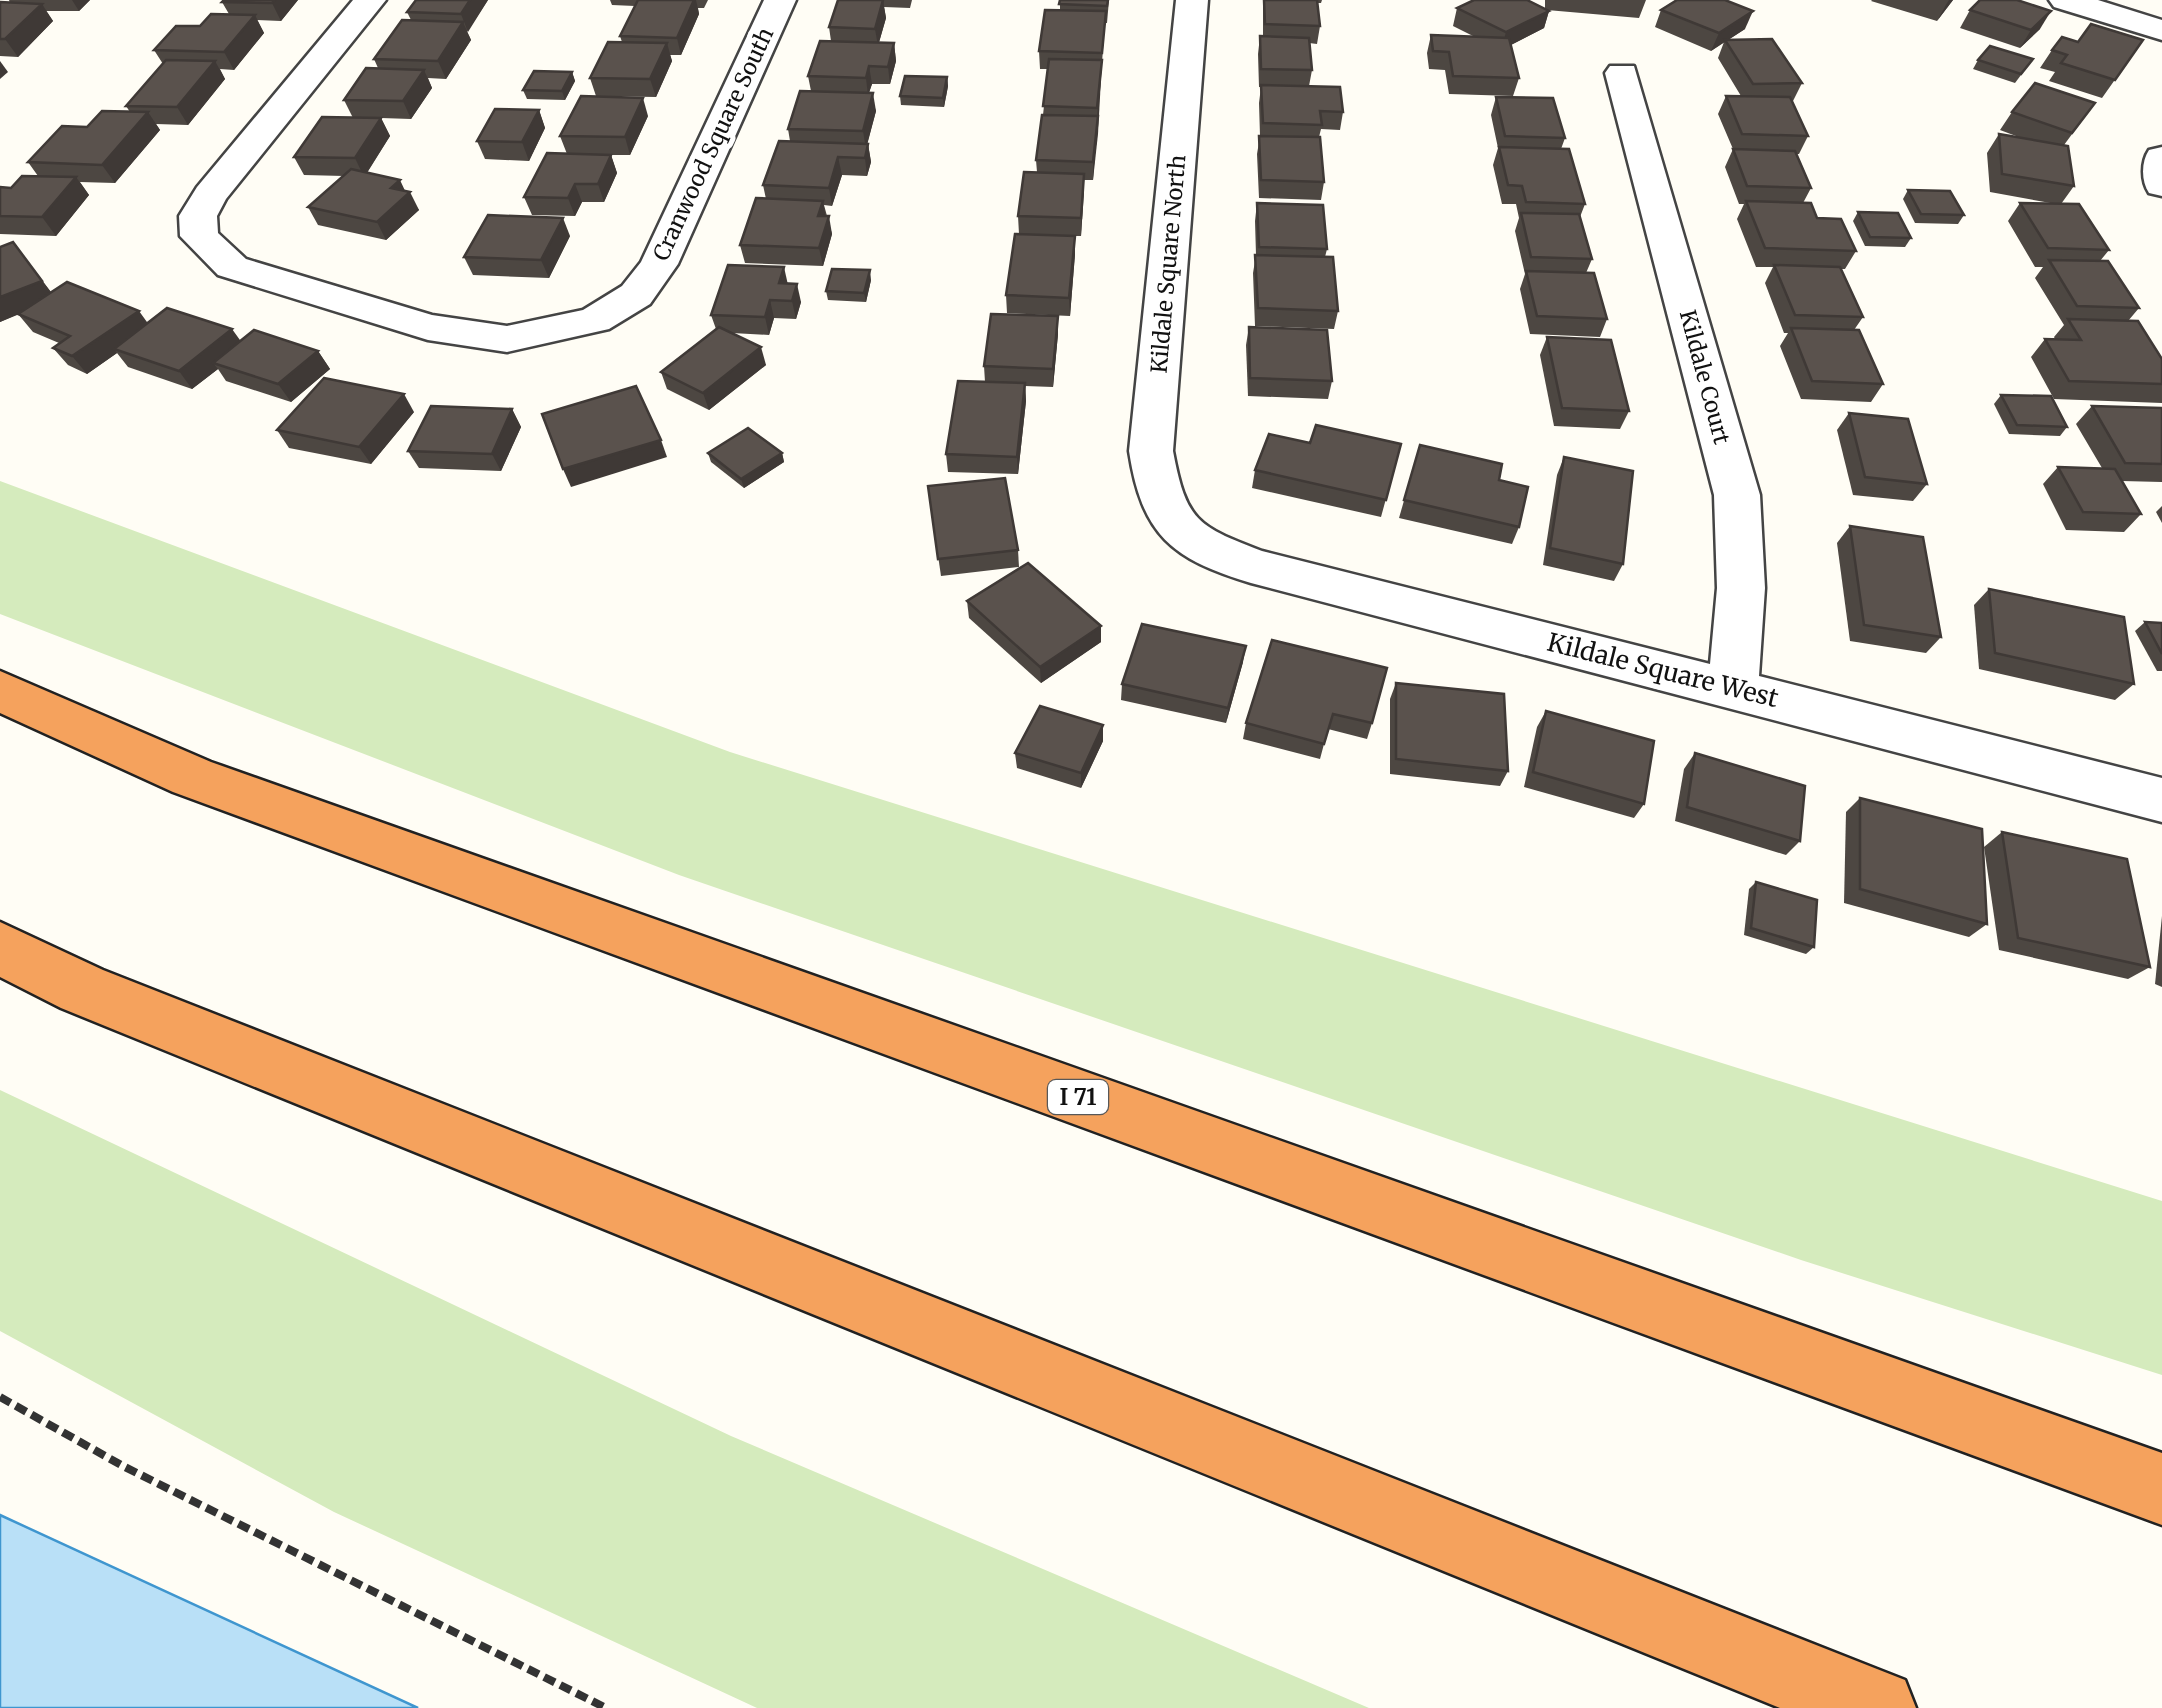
<svg xmlns="http://www.w3.org/2000/svg" width="2162" height="1708" font-family="Merriweather,serif">
<rect width="100%" height="100%" fill="#fffdf5"/>
<g fill="#d5ebbd">
<path d="M0,481l730,271 1432,449v174l-361,-115 -1122,-385 -679,-261z"/>
<path d="M0,1090l731,346 638,272h-612l-423,-196 -334,-181z"/>
</g>
<path fill="#b9e0f7" stroke="#3f96cf" stroke-width="2.5" d="M0,1515l418,193h-418z"/>
<g fill="none" stroke-linecap="round" stroke-linejoin="round">
<defs>
<g id="minor">
<path d="M353,0h33l-160,199 -9,17 1,17 28,26 186,56 75,11 76,-16 39,-24 19,-24 123,-262h32l-118,264 -28,40 -41,25 -102,23 -79,-12 -210,-65 -38,-39 -1,-20 18,-29z"/>
<path d="M1176,0h32l-35,451c13,70 24,75 89,100l448,113 7,-76 -3,-93 -109,-422 5,-7h24l126,429 5,93 -6,88 403,102v44l-911,-239c-80,-24 -109,-48 -122,-132z"/>
<path d="M2049,0h49l64,20v20l-108,-33z"/>
<path d="M2162,147v49l-13,-3c-8,-12 -8,-31 0,-43z"/>
</g>
<g id="highway">
<path d="M0,671l211,91 1951,691v72l-1989,-733 -173,-79z"/>
<path d="M0,922l103,48 1774,699 28,11 11,28h-136l-1719,-700 -61,-31z"/>
</g>
</defs>
<use href="#minor" stroke="#444" stroke-width="5"/>
<use href="#highway" stroke="#222" stroke-width="5"/>
<path stroke="#333" stroke-width="8" stroke-dasharray="12 6" stroke-linecap="butt" d="M0,1397l123,69 483,242"/>
<use href="#minor" fill="#fff" fill-rule="evenodd"/>
<use href="#highway" fill="#f5a25d" fill-rule="evenodd"/>
</g>
<g fill="#4d4742">
<path d="M9,0h81l-11,11h-33l7,10 -35,36 -18,-1v-54l10,1z"/>
<path d="M298,0l-17,21 -24,-1 7,13 -30,37 -14,-1 5,10 -37,46 -32,-1 4,6 -45,53 -35,-1 9,13 -33,41 -56,-2v-47l11,1 27,-12 -10,-14 59,-35 43,-15 -4,-6 37,-42 -9,-14 46,-24 29,-12 -7,-12z"/>
<path d="M488,0l-21,32 4,8 -25,39 -18,-1 4,10 -21,31 -30,-1 9,18 -23,37 38,18 14,19 -33,30 -68,-15 -10,-18 36,-31 -40,-1 -10,-18 59,-39 -9,-18 34,-32 -4,-9 37,-39 -4,-8z"/>
<path d="M610,0h98l-4,8h-6l1,6 -18,41h-11l2,6 -16,36 -60,-1 -6,-18 32,-36 -2,-6 15,-30 -23,-1z"/>
<path d="M838,0h74l-2,8 -26,-1 2,11 -7,24 15,1 2,18 -6,23h-18l-3,8 7,19 -9,33h1l3,18 -4,14 -25,-1 -10,31 -8,-1 8,29 -9,32 -78,-3 -5,-18 26,-46 -3,-14 27,-44 -2,-12 23,-38 -3,-15 23,-35 -2,-14z"/>
<path d="M1060,0h49l-2,23h-2l-12,157h-9l-3,56h-6v18l-5,62 -63,-3 -1,-18 13,-61 -1,-18 19,-44 -1,-12 7,-45 5,-46h-8l-1,-18 21,-41z"/>
<path d="M1263,0h59l-1,3h-4l3,23 -3,18 -8,-1 3,27 -3,16 34,26 -3,18 -19,-1 -2,8 5,45 -3,18 -62,-2 -2,-44 3,-18 -1,-33 2,-16h-2l-1,-33 2,-18 3,1z"/>
<path d="M1545,0h101l-7,18 -92,-8 2,1 -5,17 -33,17 8,33 -6,18 -64,-2 -4,-24 -16,-1 -2,-16 4,-18 44,2 -22,-11 4,-18 88,1z"/>
<path d="M1872,0h81l-16,21 -66,-20z"/>
<path d="M1661,10l84,19 -17,11 74,43 -9,18h-1l16,35 -9,18h-3l15,34 -8,15 14,15 39,33 -11,18h-4l22,48 -9,13 29,54 -12,18 -70,-3 -21,-53 8,-13h-4l-19,-50 8,-16h-17l-19,-48 7,-15h-5l-14,-37 8,-18 -15,-35 8,-18h15l-23,-38 6,-16 -13,9 -56,-24z"/>
<path d="M1970,10l70,19 -20,19 -60,-20z"/>
<path d="M2143,40l-41,58 -53,-17 6,-9 -15,-4 12,-18 26,-8z"/>
<path d="M2033,59l-18,24 -42,-14 5,-9z"/>
<path d="M572,72l3,9 -10,19 -38,-1 -4,-9z"/>
<path d="M947,77l1,9 -4,21 -43,-2 -1,-9z"/>
<path d="M1496,97l69,41 -4,11 24,55 -5,13 12,42 -6,14 21,46 -7,18 -70,-3 -10,-45 5,-15 -10,-43 4,-13 -3,-14h-14l-9,-39 5,-17 -7,-33z"/>
<path d="M2095,103l-31,42 10,41 -13,18 48,46 -9,11 39,47 -11,13 34,38v44l-108,-4 -23,-42 14,-18h10l-1,-2 10,-12 -29,-47 8,-11h-8l-27,-46 12,-18 36,1 -66,-12 -3,-39 12,-19 25,5 -24,-9 12,-18z"/>
<path d="M539,110l6,18 -16,33 -44,-2 -8,-18z"/>
<path d="M648,116l-18,39h-19l6,18 -13,29h-22l-7,14 -43,-1 -8,-18 43,-43 -7,-18z"/>
<path d="M1908,190l56,25 -6,9 -43,-1 -12,-24z"/>
<path d="M1257,203l70,46 -2,8 13,54 -4,18 -79,-3 -2,-53 3,-18 -1,-34z"/>
<path d="M1858,212l53,26 -6,9 -40,-1 -12,-25z"/>
<path d="M570,236l-21,42 -76,-3 -9,-18z"/>
<path d="M13,242l38,50 97,31 93,18 77,10 12,18 -39,33 -65,-21 -8,-12 -26,20 -64,-22 -11,-14 -30,21 -19,-9 -15,-17 6,-5 -26,-11 -15,-18 -18,8v-75z"/>
<path d="M871,280l-5,22 -38,-2 -2,-9z"/>
<path d="M787,284l14,18 -5,17 -22,-1 -5,17 -37,-2 34,32 -57,45 -42,-21 -6,-17 55,-43 -5,-14z"/>
<path d="M1058,316v18l-5,53 -28,-1 1,15 -8,73 -70,-2 -2,-18 39,-72 -1,-16z"/>
<path d="M1249,327l83,54 -4,18 -80,-3 -2,-51z"/>
<path d="M1547,337l82,74 -9,18 -66,-3 -14,-71z"/>
<path d="M2001,395l66,32 -7,9 -51,-2 -15,-30z"/>
<path d="M2092,406l70,2v74l-40,-1 19,33 -17,18 -58,-2 -23,-46 15,-17 44,1 -26,-44z"/>
<path d="M512,409l9,18 -20,44 -82,-3 -11,-17z"/>
<path d="M414,412l-43,52 -82,-16 -12,-18z"/>
<path d="M1849,413l78,71 -14,17 -60,-6 -16,-65z"/>
<path d="M1310,443l91,1 -20,73 -129,-29 3,-18z"/>
<path d="M1420,445l79,35 20,47 -7,17 -113,-26z"/>
<path d="M708,453h74l2,9 -40,26 -33,-26z"/>
<path d="M1564,457l59,107 -9,17 -71,-16 14,-90z"/>
<path d="M928,486l90,64 1,17 -78,9z"/>
<path d="M2162,506v17l-6,-11z"/>
<path d="M1850,526l91,111 -15,16 -76,-12 -13,-98z"/>
<path d="M1989,589l145,95 -19,16 -136,-31 -5,-64z"/>
<path d="M967,601l134,25v16l-60,41 -72,-65z"/>
<path d="M2145,622l17,1v48h-5l-22,-40z"/>
<path d="M1272,640l100,83 -5,16 -39,-10 -8,30 -77,-20 3,-16z"/>
<path d="M1243,662l-17,61 -105,-23 1,-16z"/>
<path d="M1396,683l112,88 -8,15 -110,-12v-75z"/>
<path d="M1546,711l98,93 -10,14 -110,-31 13,-60z"/>
<path d="M1103,725v16l-22,47 -64,-20 -2,-15z"/>
<path d="M1695,753l105,88 -14,14 -111,-34 9,-52z"/>
<path d="M1860,798l127,126 -18,13 -125,-34 2,-91z"/>
<path d="M2002,832l148,135 -22,12 -129,-29 -15,-103z"/>
<path d="M1756,882l58,65 -8,7 -62,-19 5,-46z"/>
<path d="M2162,916v71l-7,-3z"/>
</g>
<g fill="#3f3936">
<path d="M72,0h18l-11,11z"/>
<path d="M275,0h23l-17,21 -9,-18z"/>
<path d="M470,0h18l-20,32 -7,-18z"/>
<path d="M694,0h2l3,14 -18,41 -4,-17z"/>
<path d="M883,0l3,18 -8,28 -3,-17z"/>
<path d="M1949,0h4l-16,21 10,-18z"/>
<path d="M42,4l11,17 -35,36 -13,-18z"/>
<path d="M1549,11l-5,17 -43,22 5,-18z"/>
<path d="M1753,11l-8,18 -34,22 8,-18z"/>
<path d="M2051,11l-11,18 -20,19 11,-18z"/>
<path d="M255,15l9,18 -30,37 -10,-18z"/>
<path d="M463,22l8,18 -25,39 -8,-18z"/>
<path d="M667,43l5,18 -16,36 -6,-18z"/>
<path d="M894,43l2,18 -6,23 -2,-17z"/>
<path d="M1102,60l-4,74 -5,46v-18z"/>
<path d="M0,61l8,11 -8,7z"/>
<path d="M215,61l10,18 -37,46 -11,-18z"/>
<path d="M869,66l3,18 -4,12 -2,-18z"/>
<path d="M424,70l8,18 -21,31 -8,-18z"/>
<path d="M572,72l3,9 -10,19 -3,-9z"/>
<path d="M947,77l1,9 -4,21 -1,-9z"/>
<path d="M873,93l3,18 -10,38 -3,-18z"/>
<path d="M643,98l5,18 -18,39 -5,-18z"/>
<path d="M539,110l6,18 -16,33 -7,-19z"/>
<path d="M148,112l12,18 -45,53 -13,-18z"/>
<path d="M381,118l9,18 -26,41 -9,-19z"/>
<path d="M868,144l3,18 -4,14 -2,-18z"/>
<path d="M611,155l6,18 -13,29 -6,-18z"/>
<path d="M838,157l4,18 -10,31 -3,-18z"/>
<path d="M1084,174v18l-3,44v-18z"/>
<path d="M76,177l13,18 -33,41 -14,-19z"/>
<path d="M400,180l7,15 3,-3 9,18 -33,30 -9,-18 14,-34z"/>
<path d="M575,184l7,18 -7,14 -7,-18z"/>
<path d="M823,201l3,18 -8,-3z"/>
<path d="M829,216l3,18 -9,32 -4,-18z"/>
<path d="M563,218l7,18 -21,42 -8,-18z"/>
<path d="M1075,236v18l-5,62 -1,-18z"/>
<path d="M13,242l43,57 -56,23v-25z"/>
<path d="M784,267l4,18 -5,16 -4,-18z"/>
<path d="M870,270l1,10 -5,22 -2,-9z"/>
<path d="M797,284l4,18 -5,17 -4,-18z"/>
<path d="M770,300l4,18 -5,17 -4,-18z"/>
<path d="M139,311l13,18 -38,20 3,4 -30,21 -15,-18z"/>
<path d="M1058,316v18l-5,53v-18z"/>
<path d="M232,329l13,18 -32,16 5,6 -26,20 -13,-18z"/>
<path d="M761,347l5,18 -57,45 -6,-17z"/>
<path d="M318,351l12,18 -39,33 -13,-18z"/>
<path d="M1025,383l1,18 -8,73 -1,-17z"/>
<path d="M404,394l10,18 -43,52 -12,-17z"/>
<path d="M512,409l9,18 -20,44 -9,-17z"/>
<path d="M661,440l6,17 -96,30 -8,-18z"/>
<path d="M782,453l2,9 -40,26 -3,-9z"/>
<path d="M1101,626v16l-60,41 -1,-16z"/>
<path d="M1246,646l-3,16 -17,61 2,-15z"/>
<path d="M1103,725v16l-22,47v-15z"/>
</g>
<g fill="#5a524d" stroke="#3f3936" stroke-width="2.5">
<path d="M224,0h51l-3,3 -50,-1z"/>
<path d="M416,0h54l-9,14 -54,-2z"/>
<path d="M638,0h56l-17,38 -57,-2z"/>
<path d="M838,0h45l-8,29 -46,-2z"/>
<path d="M1060,0h48l-1,6 -48,-2z"/>
<path d="M1264,0h53l3,26 -55,-2z"/>
<path d="M1474,0h53l22,11 -43,21 -49,-24z"/>
<path d="M1677,0h48l28,11 -34,22 -58,-23z"/>
<path d="M1980,0h37l34,11 -20,19 -61,-20z"/>
<path d="M0,2l42,2 -37,35h-5z"/>
<path d="M1045,10l61,1 -4,42 -63,-2z"/>
<path d="M211,14l44,1 -31,37 -70,-2 22,-24h24z"/>
<path d="M402,20l61,2 -25,39 -64,-2z"/>
<path d="M2091,24l52,16 -28,40 -54,-17 6,-8 -15,-5 10,-13 16,5z"/>
<path d="M1431,35l78,3 10,40 -66,-2 -4,-24 -16,-1z"/>
<path d="M1260,36l49,2 3,32 -51,-1z"/>
<path d="M1772,39l30,44 -49,1 -28,-44z"/>
<path d="M820,41l74,2 -6,24 -19,-1 -3,12 -58,-2z"/>
<path d="M608,42l59,1 -17,36 -60,-1z"/>
<path d="M1990,46l43,13 -12,15 -43,-14z"/>
<path d="M1049,59l53,1 -5,48 -54,-2z"/>
<path d="M166,60l49,1 -38,46 -51,-1z"/>
<path d="M366,68l58,2 -21,31 -59,-1z"/>
<path d="M534,71l38,1 -10,19 -39,-1z"/>
<path d="M905,76l42,1 -4,21 -43,-2z"/>
<path d="M2035,83l60,20 -23,30 -60,-21z"/>
<path d="M1261,85l79,2 3,25 -23,-1 2,14 -59,-2z"/>
<path d="M800,91l73,2 -10,38 -75,-2z"/>
<path d="M581,96l62,2 -18,39 -65,-1z"/>
<path d="M1726,96l64,1 18,39 -66,-2z"/>
<path d="M1496,97l57,1 12,40 -60,-2z"/>
<path d="M495,109l44,1 -17,32 -45,-1z"/>
<path d="M102,111l46,1 -46,53 -74,-3 34,-36 25,1z"/>
<path d="M1042,115l56,1 -5,46 -57,-2z"/>
<path d="M322,117l59,1 -26,40 -61,-1z"/>
<path d="M1999,134l69,12 6,40 -72,-12z"/>
<path d="M1259,136l61,1 4,45 -63,-2z"/>
<path d="M779,141l89,3 -3,14 -27,-1 -9,31 -66,-3z"/>
<path d="M1499,147l70,2 16,55 -59,-2 -4,-16 -14,-1z"/>
<path d="M1733,149l62,2 16,37 -64,-2z"/>
<path d="M547,153l64,2 -13,29h-23l-7,14 -44,-1z"/>
<path d="M351,169l49,11 -9,8 19,4 -33,30 -69,-15z"/>
<path d="M1024,172l60,2 -3,44 -63,-2z"/>
<path d="M22,176l54,1 -34,40 -42,-1v-29l11,1z"/>
<path d="M1908,190l42,1 14,24 -43,-1z"/>
<path d="M756,198l67,3 -5,15h11l-10,32 -79,-3z"/>
<path d="M1746,201l65,2 6,15 24,1 15,32 -91,-3z"/>
<path d="M1257,203l66,2 4,44 -68,-2z"/>
<path d="M2020,203l59,1 30,46 -61,-2z"/>
<path d="M1858,212l40,1 13,25 -41,-1z"/>
<path d="M1521,213l58,1 13,45 -61,-2z"/>
<path d="M488,215l75,3 -22,42 -77,-3z"/>
<path d="M1015,234l60,2 -6,62 -63,-3z"/>
<path d="M13,242l29,39 -42,16v-50z"/>
<path d="M1255,255l78,2 5,54 -80,-3z"/>
<path d="M2049,260l59,1 31,47 -62,-2z"/>
<path d="M728,265l56,2 -5,16 18,1 -5,17 -22,-1 -5,17 -54,-2z"/>
<path d="M1774,265l66,2 23,50 -68,-2z"/>
<path d="M832,269l38,1 -6,23 -38,-2z"/>
<path d="M1526,271l68,2 13,46 -70,-3z"/>
<path d="M67,282l72,29 -67,45 -19,-8 17,-12 -52,-22z"/>
<path d="M167,308l65,21 -53,42 -65,-22z"/>
<path d="M991,314l67,2 -5,53 -69,-3z"/>
<path d="M2068,319l70,2 24,38v25l-93,-3 -24,-42 36,1z"/>
<path d="M719,327l42,20 -58,46 -42,-21z"/>
<path d="M1249,327l78,3 5,51 -82,-3z"/>
<path d="M1791,328l68,2 24,54 -71,-3z"/>
<path d="M254,330l64,21 -40,33 -65,-21z"/>
<path d="M1547,337l64,3 18,71 -67,-3z"/>
<path d="M324,378l80,16 -45,53 -82,-17z"/>
<path d="M958,381l67,2 -8,74 -71,-3z"/>
<path d="M636,386l25,54 -98,29 -21,-55z"/>
<path d="M2001,395l50,1 16,31 -50,-2z"/>
<path d="M431,406l81,3 -20,45 -84,-3z"/>
<path d="M2092,406l70,2v56l-37,-1z"/>
<path d="M1849,413l59,6 19,65 -62,-7z"/>
<path d="M1316,425l85,19 -15,56 -131,-30 14,-36 41,9z"/>
<path d="M748,428l34,25 -41,26 -33,-26z"/>
<path d="M1420,445l82,19 -3,16 29,7 -9,40 -115,-27z"/>
<path d="M1564,457l69,14 -10,93 -73,-16z"/>
<path d="M2058,467l57,2 26,45 -58,-2z"/>
<path d="M1005,478l13,72 -80,9 -10,-73z"/>
<path d="M1850,526l73,11 18,100 -77,-12z"/>
<path d="M1028,563l73,63 -61,41 -73,-66z"/>
<path d="M1989,589l135,28 10,67 -139,-31z"/>
<path d="M2145,622l17,1v31z"/>
<path d="M1142,624l104,22 -18,62 -106,-24z"/>
<path d="M1272,640l115,28 -15,55 -39,-9 -9,30 -78,-21z"/>
<path d="M1396,683l108,11 4,77 -112,-12z"/>
<path d="M1040,706l63,19 -22,48 -66,-20z"/>
<path d="M1546,711l108,30 -10,63 -111,-32z"/>
<path d="M1695,753l110,33 -5,55 -113,-34z"/>
<path d="M1860,798l122,31 5,95 -127,-35z"/>
<path d="M2002,832l125,27 23,108 -132,-29z"/>
<path d="M1756,882l61,18 -3,47 -63,-19z"/>
</g>
<g text-anchor="middle" dominant-baseline="central" stroke-width="10" stroke-linejoin="round" paint-order="stroke">
<g font-size="22" fill="#111" stroke="#fff">
<text transform="translate(713 144) rotate(-65)">Cranwood Square South</text>
<text transform="translate(1168 264) rotate(-85)">Kildale Square North</text>
<text transform="translate(1705 377) rotate(75)">Kildale Court</text>
</g>
<rect fill="#fff" stroke="#585858" stroke-width="2.5" x="1048" y="1080" width="60" height="34" rx="8"/>
<g font-size="22" font-weight="bold" fill="#111">
<text x="1078" y="1097">I 71</text>
</g>
<g font-size="25" fill="#111" stroke="#fff">
<text transform="translate(1663 670) rotate(14)">Kildale Square West</text>
</g>
</g>
</svg>
